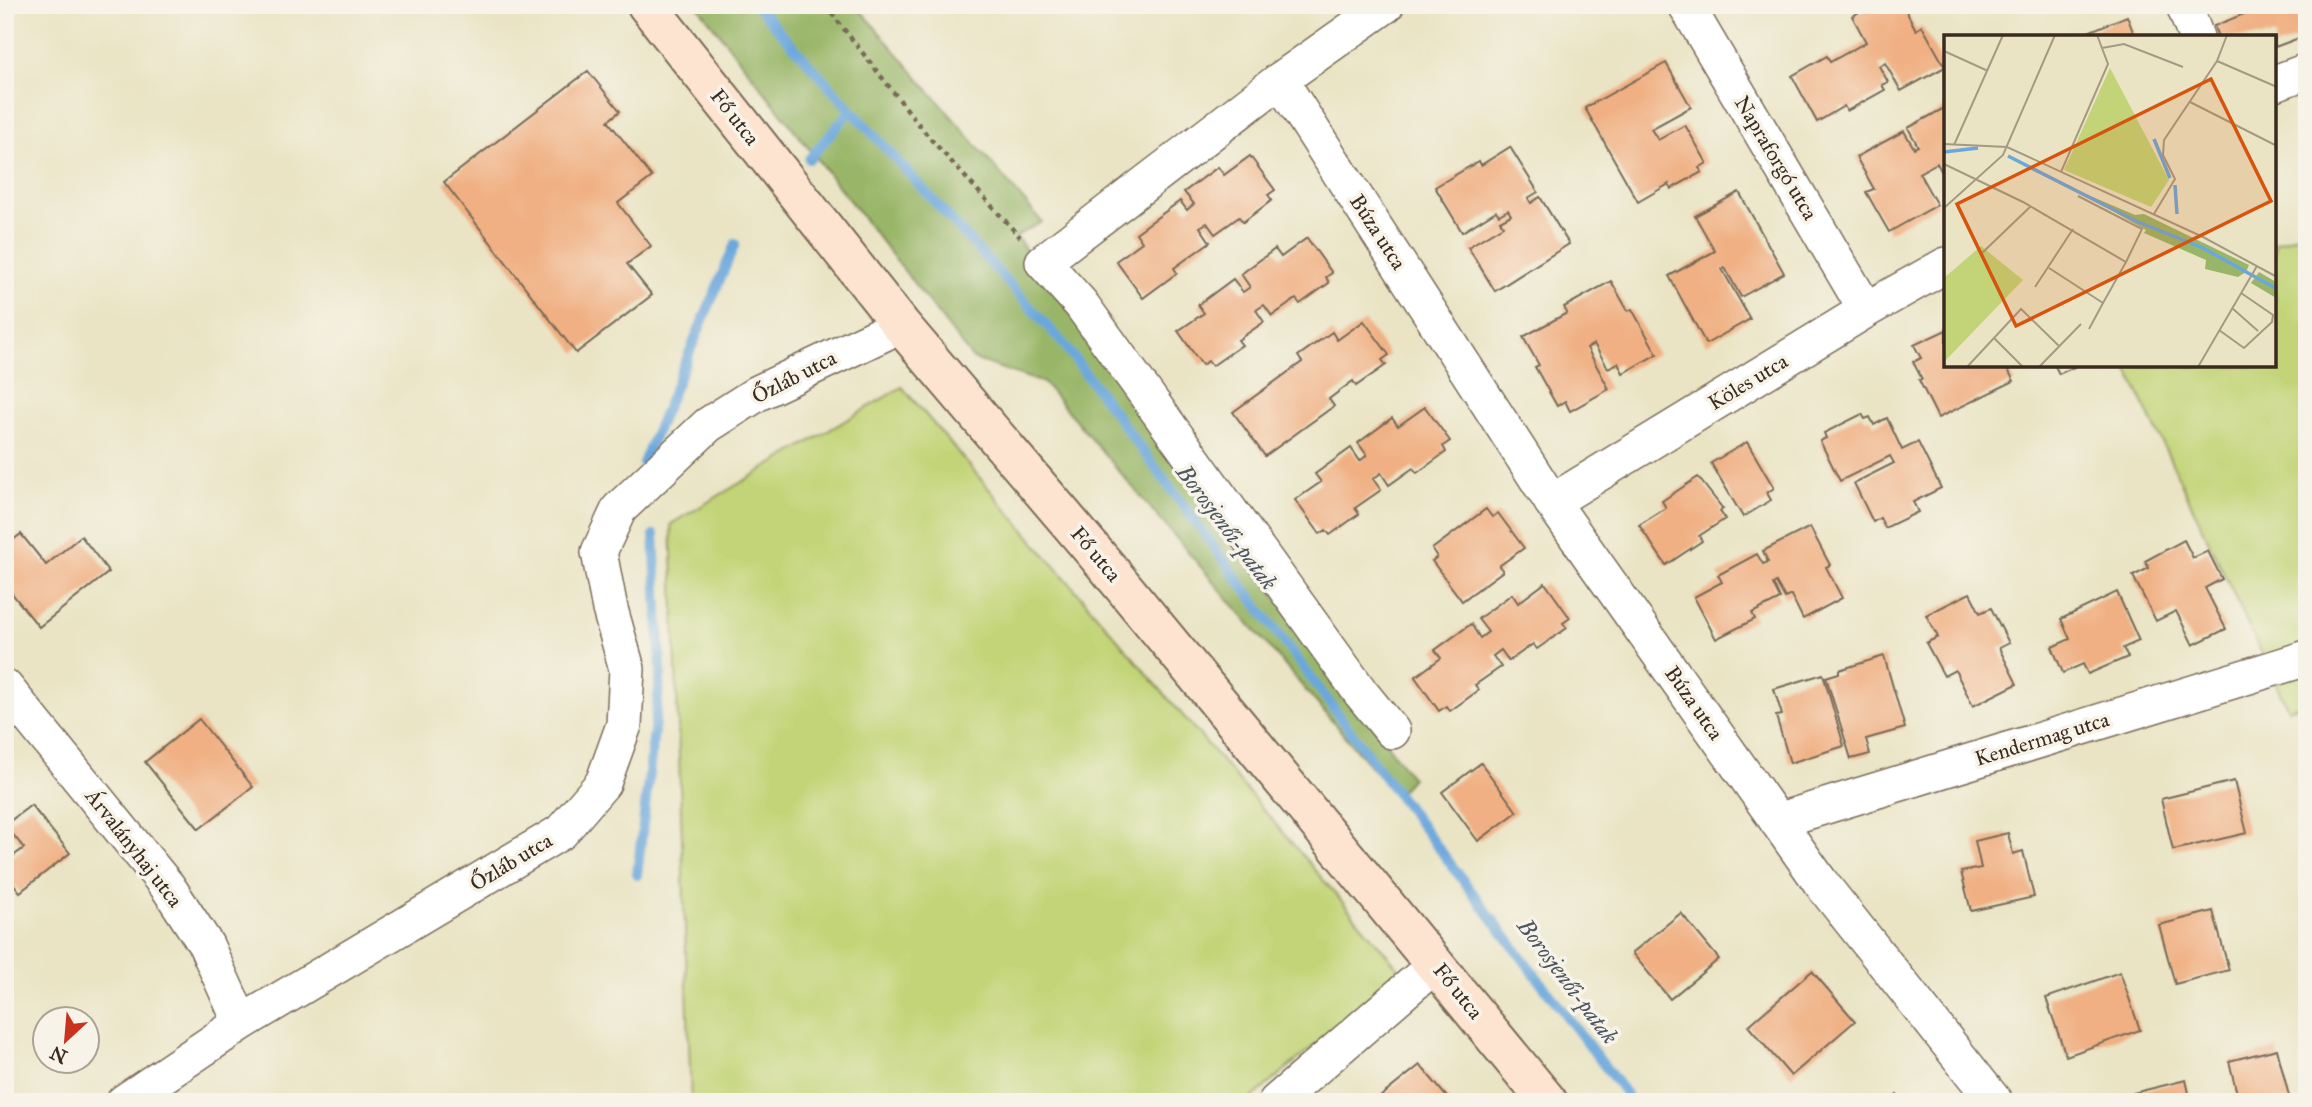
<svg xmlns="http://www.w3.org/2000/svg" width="2312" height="1107" font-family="'IM FELL Great Primer',serif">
<rect width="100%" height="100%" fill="#f7f3e8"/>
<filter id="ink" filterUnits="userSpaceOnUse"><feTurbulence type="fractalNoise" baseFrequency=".0143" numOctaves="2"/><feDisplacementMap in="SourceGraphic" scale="14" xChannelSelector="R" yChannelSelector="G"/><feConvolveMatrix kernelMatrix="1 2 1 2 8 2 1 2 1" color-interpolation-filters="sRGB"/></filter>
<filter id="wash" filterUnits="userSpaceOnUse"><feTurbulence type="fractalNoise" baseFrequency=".00686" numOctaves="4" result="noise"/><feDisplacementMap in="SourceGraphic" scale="28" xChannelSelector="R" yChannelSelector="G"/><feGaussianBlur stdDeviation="1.57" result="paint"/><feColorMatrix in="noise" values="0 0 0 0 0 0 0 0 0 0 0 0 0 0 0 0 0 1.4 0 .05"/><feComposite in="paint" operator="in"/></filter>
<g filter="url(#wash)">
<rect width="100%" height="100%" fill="#eae4c5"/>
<g fill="#c2d477" stroke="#7e7f4a" stroke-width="2">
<path d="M2307,232v471l-19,6 -162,-343h149v-123z"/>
<path d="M902,387l500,585 -155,130h-556l-20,-578z"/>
</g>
<path fill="#99b668" stroke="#6a7043" stroke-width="2" d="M697,5h159l186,217 -26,14 212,297 184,245 -16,18 -352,-413 -71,-24z"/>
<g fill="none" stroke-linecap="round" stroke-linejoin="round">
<g stroke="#6aa7dc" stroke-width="10">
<path d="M756,5l306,337 330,445 240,315"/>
<path d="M809,159l42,-49"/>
<path d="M643,463l92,-219"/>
<path d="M637,875l24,-204 -7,-136"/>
</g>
</g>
<g id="blocks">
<g fill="#f0b083">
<path d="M1872,5h31l13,25 6,-4 23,41 -44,24 -16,-28 -6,3 9,16 -6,3 3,5 -38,21 -3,-5 -27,16 -25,-46 35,-20 3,6 36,-20 -14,-26z"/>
<path d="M2252,5h53l2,30 -32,12v-10h-57l-4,-11 40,-16z"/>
<path d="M2127,16l8,21h-51l-1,-3z"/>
<path d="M1666,63l25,44 -40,22 7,11 27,-15 22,38 -8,5 3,4 -31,17 -2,-5 -31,18 -53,-94z"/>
<path d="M588,71l32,40 -12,10 44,56 -34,26 33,43 -24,18 25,31 -76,58 -132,-171z"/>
<path d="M1946,107v73l-9,-17 -18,10 18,32 -48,27 -23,-40 8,-3 -18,-32 48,-26 10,17 4,-2 -10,-18z"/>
<path d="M1510,147l28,45 -10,6 3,5 9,-6 29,47 -74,47 -27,-44 35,-21 -3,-5 11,-6 -3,-5 -9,5 -3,-4 -34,21 -27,-45 44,-26 2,4z"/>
<path d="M1250,156l25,34 -7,5 4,5 -29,22 -4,-5 -24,17 -8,-11 -7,4 10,15 -36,26 3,5 -34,25 -27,-37 26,-19 -6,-9 44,-32 7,9 7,-6 -10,-12 34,-25 6,8z"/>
<path d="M1739,192l45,81 -43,24 -16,-29 -3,1 28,50 -44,25 -37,-68 46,-25 -20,-35z"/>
<path d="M1307,238l25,35 -6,4 3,6 -29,21 -4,-5 -24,17 -8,-11 -8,5 8,12 -26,18 4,5 -30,21 -4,-5 -6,4 -24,-34 26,-18 -6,-8 35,-26 10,13 7,-5 -9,-13 34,-25 6,8z"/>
<path d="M1611,281l17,30 4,-2 25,45 -34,19 -5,-10 -10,5 -14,-24 -7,4 22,41 -39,22 -5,-10 -8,5 -22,-39 4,-2 -16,-28 44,-24 -3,-6z"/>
<path d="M1364,321l25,34 -7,5 4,5 -30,21 -3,-5 -24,18 5,7 -69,50 -32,-44 69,-50 -4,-6 34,-24 5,8z"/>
<path d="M1946,330v36h60l8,15 -76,37 -19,-38 3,-1 -9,-17 8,-4 -7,-13z"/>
<path d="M2055,366h21l-17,8z"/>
<path d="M1425,407l25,34 -7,5 3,6 -29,21 -4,-5 -24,17 -8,-12 -8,6 8,11 -26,18 4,6 -29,21 -4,-5 -6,4 -25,-34 26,-18 -6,-8 36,-26 9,13 7,-6 -9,-12 34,-25 6,8z"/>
<path d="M1862,414l3,5 5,-2 4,8 13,-7 15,32 16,-8 23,46 -28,14 5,10 -33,16 -5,-10 -7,4 -19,-39 40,-20 -4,-7 -50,25 -20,-40 6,-3 -2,-5z"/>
<path d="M1747,442l27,46 -7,5 4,7 -28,17 -32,-54z"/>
<path d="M1698,477l25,32 -3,2 5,8 -26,17 3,5 -36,24 -27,-40 27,-17 -4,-7z"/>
<path d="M1486,509l6,8 6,-4 26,35 -25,18 4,5 -41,30 -30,-40 5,-4 -5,-8z"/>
<path d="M1810,527l20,38 -4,2 16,31 -39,21 -12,-24 -6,3 -9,-16 -3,2 7,15 -28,14 3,6 -39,20 -22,-42 28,-15 -4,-7 39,-21 6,10 5,-2 -5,-11z"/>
<path d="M21,534l25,31 35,-29 28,36 -70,55 -34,-42v-39z"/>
<path d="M2184,540l9,18 15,-7 14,28 -17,9 21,41 -33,16 -17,-34 -20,10 -23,-45 16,-8 -4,-7z"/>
<path d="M1545,583l25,35 -7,5 4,5 -30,21 -4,-5 -24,17 -8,-11 -8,6 8,11 -26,18 4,5 -29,21 -4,-5 -7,5 -24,-34 26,-19 -6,-8 36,-26 9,14 8,-6 -10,-13 34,-25 6,9z"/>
<path d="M2117,592l22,49 -16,7 5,9 -40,17 -5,-10 -20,9 -11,-26 18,-8 -9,-20z"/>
<path d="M1970,593l10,20 11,-5 18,35 -10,5 18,36 -44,22 -18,-36 -11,6 -18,-33 12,-6 -12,-22z"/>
<path d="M1884,656l21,72 -39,11 4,15 -19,5 -25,-82 13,-4v-3z"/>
<path d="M1823,674l21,72 -54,17 -14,-47 6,-1 -8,-26z"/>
<path d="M199,719l54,68 -54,42 -54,-67z"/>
<path d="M1481,763l36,49 -39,29 -36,-49z"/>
<path d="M2234,781l13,52 -74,17 -12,-51z"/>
<path d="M31,805l39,48 -50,39 -15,-19v-11l19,-14 -19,-23z"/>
<path d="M2008,833l5,21 10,-3 11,46 -63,14 -10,-39 20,-4 -6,-27z"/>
<path d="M2213,911l16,59 -54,14 -16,-59z"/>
<path d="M1681,913l38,46 -49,40 -38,-46z"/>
<path d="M1812,971l43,50 -64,55 -43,-50z"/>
<path d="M2120,972l20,58 -74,26 -20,-58z"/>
<path d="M2277,1049l13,51 -51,2 -10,-41z"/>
<path d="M1420,1065l31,37h-67l-4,-5z"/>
<path d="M2186,1080l5,22h-56l-2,-9z"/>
<path d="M1897,1095l7,7h-14z"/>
</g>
</g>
</g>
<g filter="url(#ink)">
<use href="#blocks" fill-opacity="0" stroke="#786b58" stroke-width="2"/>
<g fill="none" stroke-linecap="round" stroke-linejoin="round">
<defs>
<g id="street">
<path d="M1686,5l180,305"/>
<path d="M2184,5l12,32"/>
<path d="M1280,80l106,-75"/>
<path d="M2275,83l32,-12"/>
<path d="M1552,502l314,-192 80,-45"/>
<path d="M5,687l163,200 38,58 35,78"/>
<path d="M1392,731l-31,-38 -280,-389 -38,-42 237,-182 272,422 269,381 174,219"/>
<path d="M1777,821l530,-163"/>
<path d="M124,1102l117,-79 320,-191 42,-49 21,-58 3,-56 -17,-60 -11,-57 20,-43 89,-84 50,-32 143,-68"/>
<path d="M1276,1102l160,-138"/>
</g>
<path id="secondary" d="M647,5l254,320 206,242 441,535"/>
</defs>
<use href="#street" stroke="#786b58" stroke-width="38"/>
<use href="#secondary" stroke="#786b58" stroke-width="42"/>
<path stroke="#786b58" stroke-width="4.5" stroke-dasharray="5 5" stroke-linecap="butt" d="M825,5l103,131 92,101"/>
<use href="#street" stroke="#fff" stroke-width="35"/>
<use href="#secondary" stroke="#fde4d0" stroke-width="38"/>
</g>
</g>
<g text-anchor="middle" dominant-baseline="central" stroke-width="7" stroke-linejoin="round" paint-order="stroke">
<g font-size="21" fill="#3b2a1e" stroke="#f7f3e8">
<text transform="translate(735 117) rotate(52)">Fő utca</text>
<text transform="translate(1776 158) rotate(59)">Napraforgó utca</text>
<text transform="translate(1378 232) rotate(57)">Búza utca</text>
<text transform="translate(794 377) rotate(-27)">Őzláb utca</text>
<text transform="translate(1748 382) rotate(-31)">Köles utca</text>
<text transform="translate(1096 554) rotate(50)">Fő utca</text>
<text transform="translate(1694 703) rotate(55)">Búza utca</text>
<text transform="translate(2042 739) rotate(-17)">Kendermag utca</text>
<text transform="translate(134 848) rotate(52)">Árvalányhaj utca</text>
<text transform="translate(511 862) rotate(-31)">Őzláb utca</text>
<text transform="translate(1458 991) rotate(51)">Fő utca</text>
</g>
<g font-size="23" font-style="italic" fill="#4b5660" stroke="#f7f3e8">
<text transform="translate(1227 527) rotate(53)">Borosjenői-patak</text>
<text transform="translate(1568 981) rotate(53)">Borosjenői-patak</text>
</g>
</g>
<g transform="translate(1944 35)">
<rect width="332" height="332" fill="#eae4c5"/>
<path d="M166,33l59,112 -18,27 -87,-37zM37,211l42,34 -79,82v-84z" fill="#c2d477"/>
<path d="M130,154l61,26 9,-1 105,51 -3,7 -8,5 -33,-8 1,-9 -62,-27 2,-3zM315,237l17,10v16l-25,-15z" fill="#99b668"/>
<path fill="none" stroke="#6aa7dc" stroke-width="3.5" d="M210,104l16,39M0,117l34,-4M64,121l128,65 67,27 74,41M231,150l2,29"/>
<path fill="none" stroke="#a49a82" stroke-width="2" d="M158,13l22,-4 59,23M0,16l44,20M273,26l60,26M246,67l87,44M0,109l63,3 196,90 74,40M10,110l49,-110M0,129l79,38 103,60 16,-33 -64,-33M117,137l47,-108 -11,-29M0,173l59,-53 52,-120M210,179l21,-35 -12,-24 1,-15 53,-79 10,-26M37,219l50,-48M105,233l54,35 -14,26M91,252l38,-58M159,268l23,-41M288,273l26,23M275,295l25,18 28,-26 1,-7 -32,-22M50,303l29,29M23,332l54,-58 38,37M95,332l42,-43M254,332l59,-101"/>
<path fill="#d7540e" fill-opacity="0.15" stroke="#d7540e" stroke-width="3.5" d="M267,44l60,122 -255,125 -59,-122z"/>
<rect width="332" height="332" fill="none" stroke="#3b2a1e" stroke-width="3.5"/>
</g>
<rect width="2312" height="1107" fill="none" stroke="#f7f3e8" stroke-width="28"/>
<g transform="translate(66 1040) rotate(206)"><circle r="33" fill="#f7f3e8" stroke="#aca397" stroke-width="2"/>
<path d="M0-5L12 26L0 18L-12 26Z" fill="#c8321e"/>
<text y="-10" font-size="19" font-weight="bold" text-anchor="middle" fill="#3b2a1e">N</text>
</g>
</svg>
